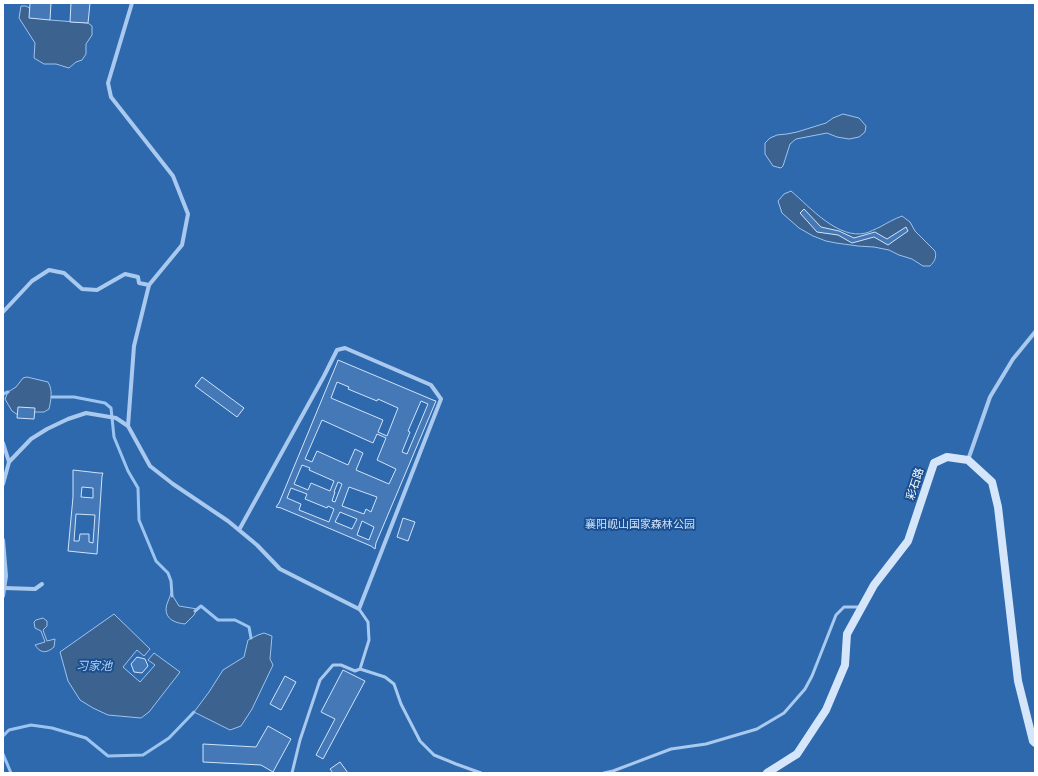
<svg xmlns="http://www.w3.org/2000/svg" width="1038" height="776" font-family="'Roboto Condensed','Noto Sans SC',sans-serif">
<rect width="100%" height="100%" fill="#1b4f8f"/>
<rect fill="#2e69ad" x="3" y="3" width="1032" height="770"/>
<g fill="#3c6290" stroke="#9cc4f0">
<path d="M21,6h5l24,14 38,3 4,3v9l-6,9v10l-4,6 -6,2 -7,6 -13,-4h-12l-10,-6 1,-15 -16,-25z"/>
<path d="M843,114l16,4 7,8 -1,6 -6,5 -10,2 -12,-2 -10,-4 -31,6 -6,5 -7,22 -2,2 -8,-2 -8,-12v-11l5,-5 7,-3 10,-1 10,-2 29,-9 7,-5z"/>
<path d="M791,191c19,16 47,49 75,42 4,-1 9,-4 14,-6 7,-4 14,-8 22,-11l8,6 5,9 20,20c2,7 -1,11 -5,15h-7l-11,-7 -13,-4 -10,-5 -15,-3 -16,-1 -22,-3 -10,-2 -13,-5 -14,-8 -17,-15 -4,-12 6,-7z"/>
<path d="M27,377l21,5c5,8 3,18 1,27l-5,3h-9l-17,3 -6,-4 -7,-12 3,-7 8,-5 7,-9z"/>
<path d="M171,593l8,13 18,3 -3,6 -9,9c-9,-1 -19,-4 -19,-15 0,-5 4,-11 5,-16z"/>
<path d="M114,614l36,35 -6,7 -7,-6 -14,17 17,15 15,-17 -7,-5 6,-7 26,19 -31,40 -8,6 -33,-3 -15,-7 -13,-8 -12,-19 -8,-29z"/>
<path d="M43,618l4,3v5l-4,4 4,11 8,-2 -1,8c-8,7 -14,6 -19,-2l10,-3 -4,-11 -6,-3 -1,-6 2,-2z"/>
<path d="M264,633l8,3 -2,23 3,6 -21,44 -11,17 -11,4 -36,-18 15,-20 14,-22 21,-13 4,-17 10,-5z"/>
</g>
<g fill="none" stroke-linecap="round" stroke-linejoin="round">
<g stroke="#9cc4f0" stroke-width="3">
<path d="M3,394l5,-2"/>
<path d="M52,397h22l31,6 6,5 3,29 14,34 10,17 1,32 17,41 12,12 3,8 1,15"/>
<path d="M195,611l6,-5 17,14h17l14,7 2,11"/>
<path d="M3,736l6,-6 22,-5 21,3 34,10 22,18 35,-1 26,-17 25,-26"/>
<path d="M3,754l8,19"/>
</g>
</g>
<g fill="#4478b7" stroke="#cfe3fa" fill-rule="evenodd">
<path d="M30,3h21l-1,17 -21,-2z"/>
<path d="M71,3h19l-2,20 -18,-1z"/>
<path d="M804,209l17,18 18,4 15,7 21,-6 12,7 19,-12 2,4 -20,14 -14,-8 -22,6 -14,-8 -21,-3 -17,-19z"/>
<path d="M338,360l95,40 3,1 -60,142 -1,6 -4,-3 -90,-38 -5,-1 3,-4 58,-140zM337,382l12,5 -1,2 29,12 1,-2 20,9 -11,28 -9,-4 5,-12 -52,-22zM421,401l7,3 -21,50 -5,-2 8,-20 -2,-1zM322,420l51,23 4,-9 9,4 -9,22 19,9 -7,15 -33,-14 7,-17 -8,-4 -7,16 -31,-14 -5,11 -7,-3zM302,465l8,3 -1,2 25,11 -4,10 -19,-8 -3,7 -14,-6zM338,482l4,2 -7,18 -3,-1 3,-9h-1zM349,487l28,10 -6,15 -5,-3 -2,5 -22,-8zM291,488l16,6 -2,5 22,9 1,-2 6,3 -5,13 -30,-12 2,-6 -14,-6zM340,512l17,7 -5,10 -17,-7zM362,521l12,6 -5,13 -12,-5z"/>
<path d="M202,377l42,31 -7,9 -42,-31z"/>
<path d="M18,407l17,1 -1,11 -17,-1z"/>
<path d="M73,470l26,3h4l-1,3 -5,78 -29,-3 5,-54zM82,487l11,1v10l-12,-1zM76,514l19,1 -2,28 -4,-1v-8h-9l-1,7h-5z"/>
<path d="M403,518l12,4 -7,19 -11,-4z"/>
<path d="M137,657l8,2 3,7 -6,7 -8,-1 -3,-8z"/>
<path d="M343,670l22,11 -42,78 -7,-4 19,-36 -14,-7z"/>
<path d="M285,676l11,6 -15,28 -11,-6z"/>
<path d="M268,726l23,13 -18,33 -12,-7 -58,-3v-18l53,3z"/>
<path d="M340,762l8,11h-15l-3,-4z"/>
</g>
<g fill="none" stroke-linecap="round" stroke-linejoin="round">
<g stroke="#a9c9ee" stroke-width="3">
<path d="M360,669l25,8 9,7 7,20 19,37 14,14 22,9 25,9"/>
<path d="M292,773l8,-33 20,-60 13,-15h8l14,6 5,-2 9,-29 -1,-18 -9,-13"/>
<path d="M604,773l9,-2 58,-22 35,-5 51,-15 27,-16 21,-24 7,-13 24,-61 8,-8h15"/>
</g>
<g stroke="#a9c9ee" stroke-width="4">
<path d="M132,3l-24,80 3,14 62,79 15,38 -6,31 -33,40 -15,61 -6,80 22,40 23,18 55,37 29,24 23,24 79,40 82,-210 -10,-14 -86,-37 -8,2 -13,26 -85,154"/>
<path d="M3,312l29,-31 17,-11 15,3 18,16 15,1 28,-16 13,3 1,6 10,2"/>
<path d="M3,443l6,19"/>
<path d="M968,460l22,-63 23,-38 22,-27"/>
<path d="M3,484l6,-22 22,-23 16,-10 21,-10 18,-6 30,5 12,8"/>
<path d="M3,540l3,36 -3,20"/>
<path d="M4,588l31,1 7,-5"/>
</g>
<path stroke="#d6e6fa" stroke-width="8" d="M767,773l30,-19 29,-44 19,-45 2,-31 27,-49 34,-44 26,-78 13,-6 21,3 24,22 6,25 20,174 15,60 2,2"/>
</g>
<g text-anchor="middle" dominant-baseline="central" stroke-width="4" stroke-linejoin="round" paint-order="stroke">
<g font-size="11" fill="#fff" stroke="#1b4f8f">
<text transform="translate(915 484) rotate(-72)">彩石路</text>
</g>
<g font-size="11" fill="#cfe3fa" stroke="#1b4f8f">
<text x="640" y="524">襄阳岘山国家森林公园</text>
</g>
<g font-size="12" font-style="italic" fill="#b5d3f5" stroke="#1b4f8f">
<text x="94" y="666">习家池</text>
</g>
</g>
<rect width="1038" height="776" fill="none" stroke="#ffffff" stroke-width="8"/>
</svg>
